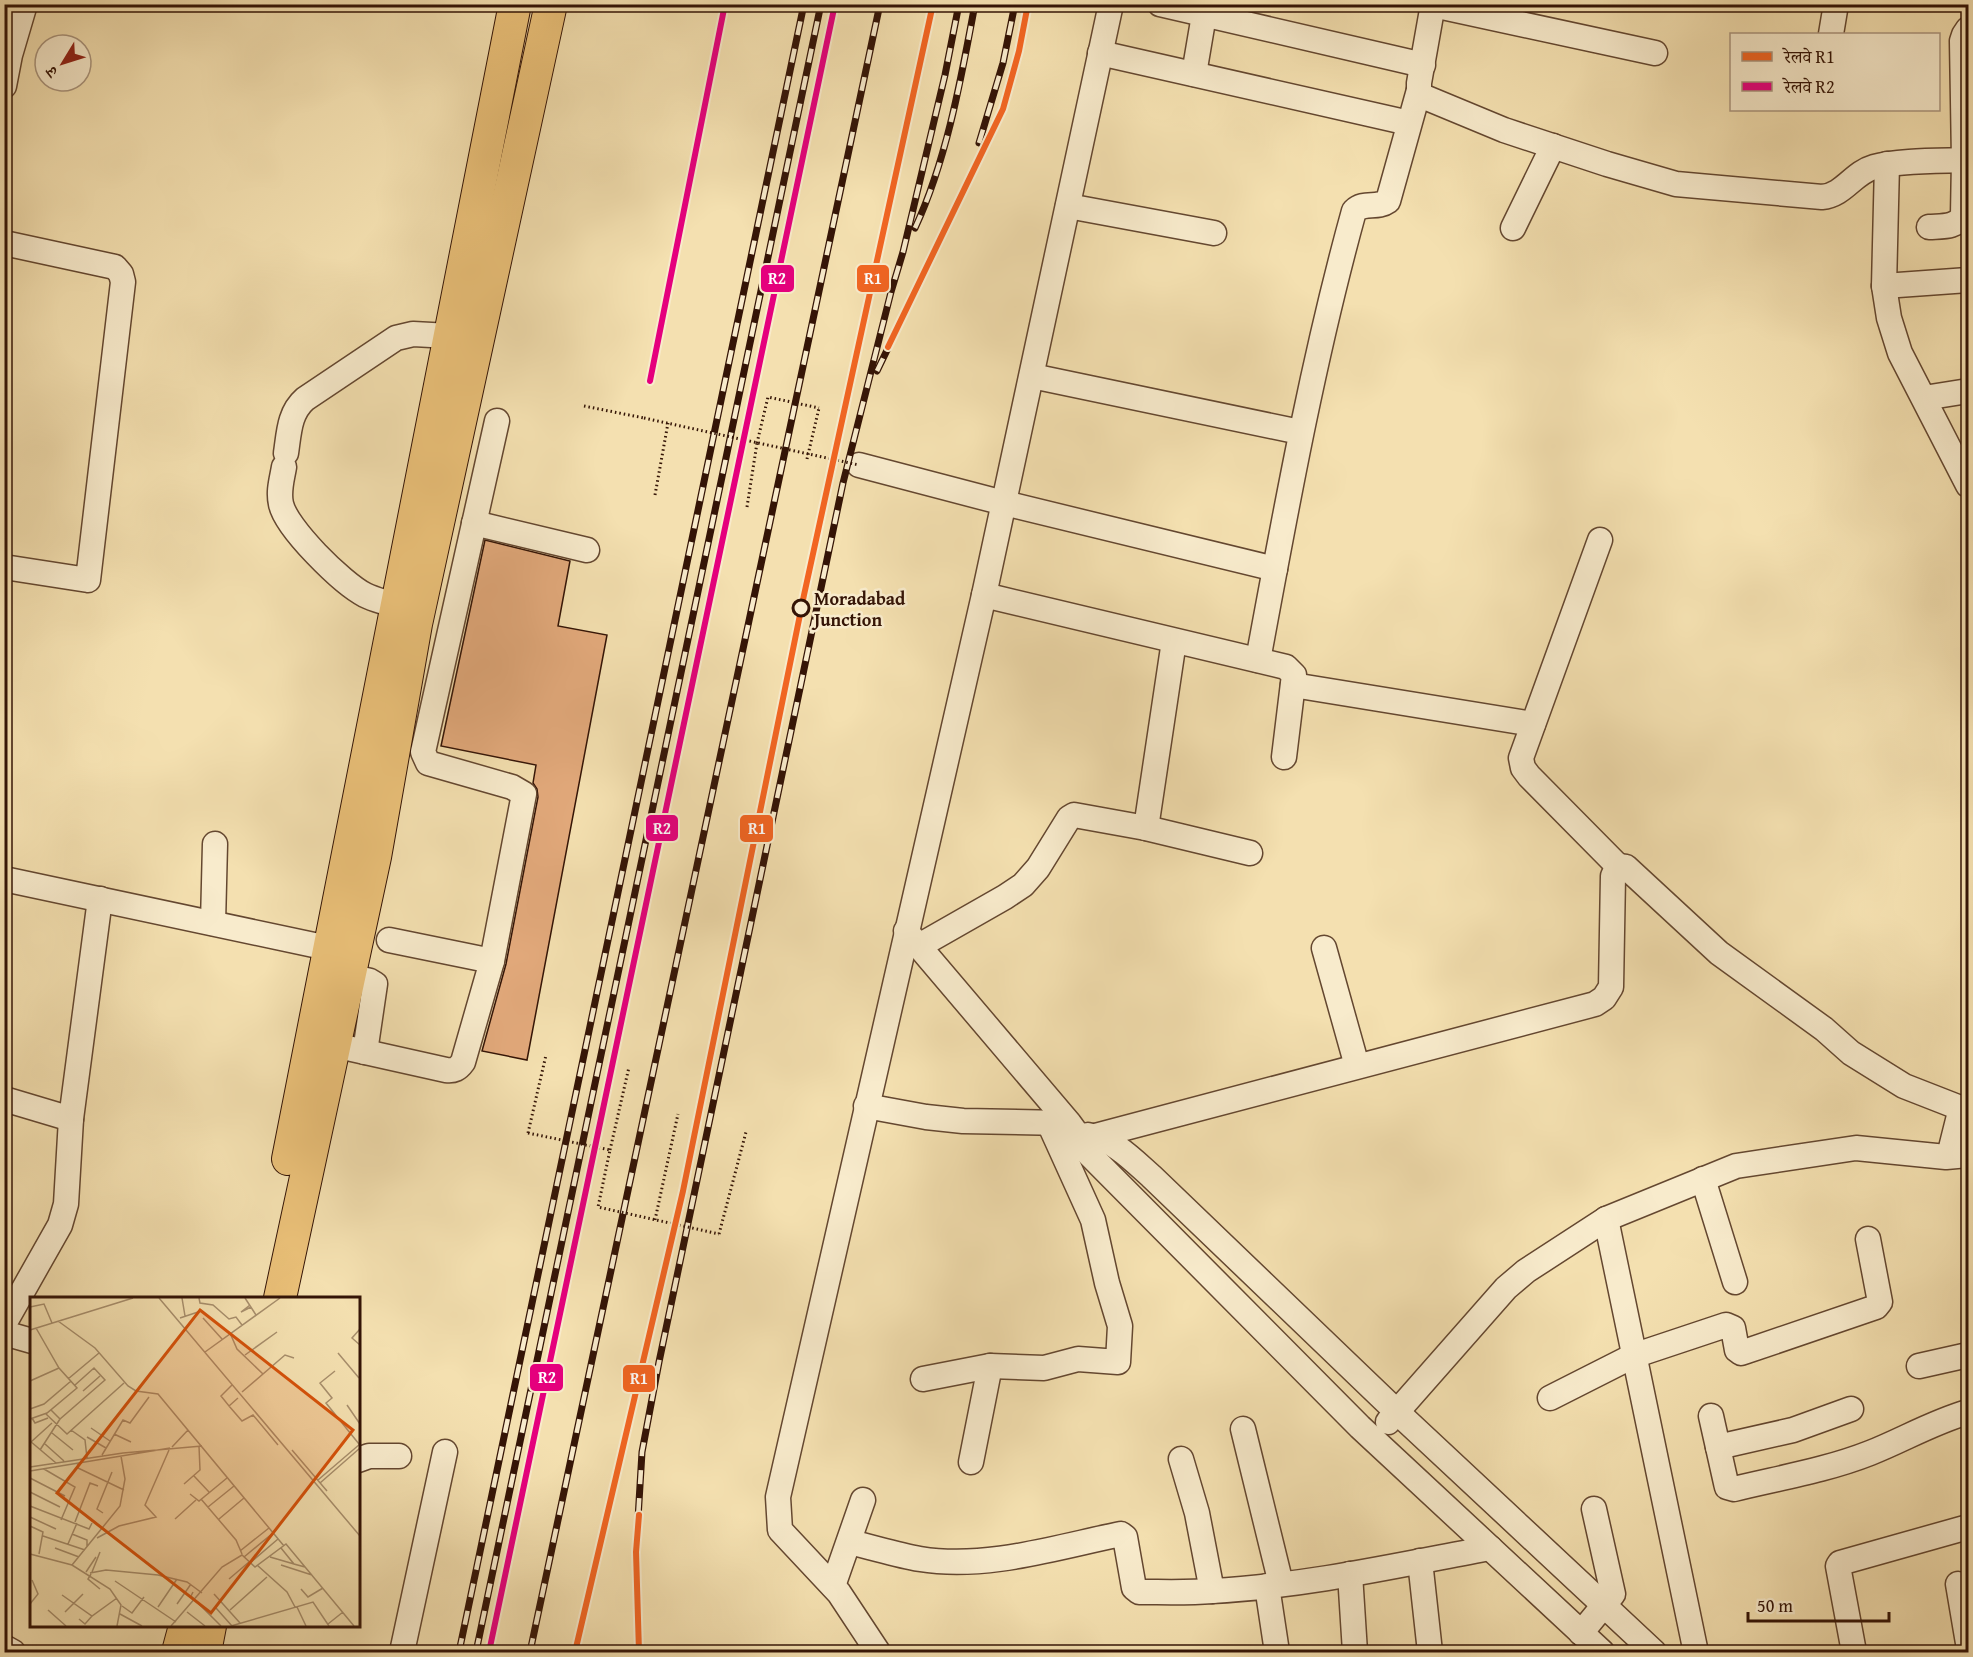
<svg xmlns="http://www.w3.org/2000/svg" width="1973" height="1657" font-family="'Gentium Book Plus','Noto Serif Devanagari',serif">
<rect width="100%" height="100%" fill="#f4e0b0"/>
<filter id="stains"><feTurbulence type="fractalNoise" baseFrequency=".00333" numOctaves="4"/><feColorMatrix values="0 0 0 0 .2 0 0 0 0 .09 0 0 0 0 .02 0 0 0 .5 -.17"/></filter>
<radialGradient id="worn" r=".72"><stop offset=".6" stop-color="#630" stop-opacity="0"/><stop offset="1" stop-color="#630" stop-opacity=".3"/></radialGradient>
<path fill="#e2a97b" stroke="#341406" stroke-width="1.5" d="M485,540l85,21 -12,65 49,9 -80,425 -45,-9 24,-87 32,-167 -1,-8 -4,-6 3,-18 -95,-19z"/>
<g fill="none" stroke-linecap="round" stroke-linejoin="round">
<defs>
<g id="minor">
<path d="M1160,4l263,61"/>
<path d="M1433,4l-14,79v7l3,6 82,34 103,34 69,20 146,13c22,-2 31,-24 52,-30 24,-7 68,-6 94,-7"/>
<path d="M1433,5l222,48"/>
<path d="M1831,34l5,-30"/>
<path d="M1100,53l309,70"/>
<path d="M1194,74l10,-59"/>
<path d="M4,86l6,-31 15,-51"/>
<path d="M1887,164l-3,122 5,32 11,35 68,132"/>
<path d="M1068,206l146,27"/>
<path d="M1929,227c12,-1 28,1 34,-12l1,-55 -2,-119 2,-6 4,-6"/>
<path d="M1513,228l40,-82"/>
<path d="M4,243l111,24 6,7 2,8 -35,298 -84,-13"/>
<path d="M1884,286l84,-6"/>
<path d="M1032,376l268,56"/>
<path d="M1924,398l44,-7"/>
<path d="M286,453c3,-20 3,-40 19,-54l91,-61 17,-4 37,2"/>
<path d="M859,465l145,38 271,66"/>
<path d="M284,467c-2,12 -6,24 -3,37 5,24 61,79 84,91 10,5 21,7 31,11"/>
<path d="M474,523l113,27"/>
<path d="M1600,540l-79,218 2,10 6,8 89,90"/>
<path d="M984,595l302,72 8,8 -10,82"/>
<path d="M1258,660c28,-151 55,-301 96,-449 10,-10 23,-2 34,-10l31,-111"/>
<path d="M1293,685l240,39"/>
<path d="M1146,828l28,-187"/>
<path d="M4,879l324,69"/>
<path d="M213,923l2,-79"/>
<path d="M906,931l163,192 8,11 7,15 276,278 242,225"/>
<path d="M919,946l86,-49 18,-12 15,-17 31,-50 5,-3 72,13 104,25"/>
<path d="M1324,948l33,118"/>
<path d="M492,961l32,-167 -12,-7 -84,-24 -5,-11 74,-331"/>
<path d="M349,976l21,5 5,3 -10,68"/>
<path d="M334,1045l112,25c8,1 12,-1 17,-8l29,-101 -103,-21"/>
<path d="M4,1099l67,20"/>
<path d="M866,1106l60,11 37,4 100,2"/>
<path d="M1088,1135c25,4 45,25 63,41l246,236 257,240"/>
<path d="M1095,1136l500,-132 9,-6 7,-11 2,-111 5,-10 8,1 93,86 105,76 27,24 53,33 64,25"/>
<path d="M1949,1156l12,-48"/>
<path d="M1703,1179l32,103"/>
<path d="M1606,1219l89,429 -2,4"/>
<path d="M4,1324l56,-99 6,-21 5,-85 29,-220"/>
<path d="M4,1333l28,8"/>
<path d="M1919,1366l49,-11"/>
<path d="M923,1379l67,-13 54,2 34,-9 40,3 2,-36 -13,-43 -14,-63 -44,-97"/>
<path d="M1550,1398l83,-42 93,-31 7,3 4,22 4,3 135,-46 4,-5 -12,-63"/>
<path d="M1711,1416l15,67 1,4 7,2c45,-11 93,-19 136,-36 33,-13 63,-31 98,-41"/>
<path d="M1388,1422l118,-134 20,-17 80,-52 130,-53 120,-18 90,9 22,-2"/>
<path d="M1243,1429l38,155"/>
<path d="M1718,1447l75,-17 58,-21"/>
<path d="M1181,1459l16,54 15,78"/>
<path d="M358,1460l11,-4h30"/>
<path d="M971,1462l19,-96"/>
<path d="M849,1542c23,5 47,13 71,17 66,11 137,-12 201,-25l4,3 9,51 5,4c24,0 49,1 73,-1 94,-5 187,-26 278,-43"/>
<path d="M1420,1561l10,91"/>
<path d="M1350,1574l5,78"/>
<path d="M1958,1584l10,59"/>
<path d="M833,1586l30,-86"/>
<path d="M1267,1586l10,66"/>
<path d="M1581,1633l32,-39 -19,-85"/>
<path d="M4,1647l9,5"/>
<path d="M402,1652l43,-200"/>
<path d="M878,1652l-39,-59 -59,-63 -2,-33 206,-902 127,-591"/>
<path d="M1854,1652l-16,-86 2,-3 128,-36"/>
</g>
<g id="major">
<path d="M288,1159l227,-1155"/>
<path d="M280,1298l95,-441 41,-233 135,-620"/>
<path d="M178,1652l7,-26"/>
<path d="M205,1652l5,-26"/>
</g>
</defs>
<use href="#minor" stroke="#644730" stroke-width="27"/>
<use href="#major" stroke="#341406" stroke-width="34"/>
<g stroke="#341406" stroke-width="3" stroke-dasharray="1.5 3" stroke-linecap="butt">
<path d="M584,406l60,12"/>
<path d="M807,459l12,-51"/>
<path d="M655,495l13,-72"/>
<path d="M747,507l10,-64"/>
<path d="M528,1133l18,-78"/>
<path d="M610,1150l19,-83"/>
<path d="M655,1220l23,-106"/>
<path d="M719,1234l27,-102"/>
</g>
<use href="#minor" stroke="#f8ebcc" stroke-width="24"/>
<use href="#major" stroke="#eac078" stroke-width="32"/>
<defs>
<g id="rail">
<path d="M979,143l24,-80 12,-59"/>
<path d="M915,228c32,-69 46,-149 60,-224"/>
<path d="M877,371l126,-262 16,-58 9,-47"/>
<path d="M650,381l75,-377"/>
<path d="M459,1652l345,-1648"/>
<path d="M476,1652l345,-1648"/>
<path d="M489,1652l346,-1648"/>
<path d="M530,1652l350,-1648"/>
<path d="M639,1652l-3,-100 6,-100 17,-90 184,-879 48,-191 12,-40 42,-177 14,-71"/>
</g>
</defs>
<use href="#rail" stroke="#341406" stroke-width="7"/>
<use href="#rail" stroke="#f8ebcc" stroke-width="4.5" stroke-dasharray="14" stroke-linecap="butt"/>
<g stroke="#341406" stroke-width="3" stroke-dasharray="1.5 3" stroke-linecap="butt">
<path d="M644,418l215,47"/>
<path d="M757,443l11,-46 51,11"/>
<path d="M528,1133l82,17 -12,57 121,27"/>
</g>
<defs>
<g id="rail-1">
<path d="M888,347l115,-238 16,-58 9,-47"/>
<path d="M639,1515l-3,37 3,100"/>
<path d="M575,1652l108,-461 121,-596 129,-591"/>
</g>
<g id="rail-2">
<path d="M650,381l75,-377"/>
<path d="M489,1652l346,-1648"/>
</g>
</defs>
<use href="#rail-1" stroke="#f8ebcc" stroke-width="10"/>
<use href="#rail-2" stroke="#f8ebcc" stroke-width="10"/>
<use href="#rail-1" stroke="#f26522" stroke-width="6"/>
<use href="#rail-2" stroke="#e5007d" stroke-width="6"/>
</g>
<circle fill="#f8ebcc" stroke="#341406" stroke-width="3" cx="801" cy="608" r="8"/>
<g text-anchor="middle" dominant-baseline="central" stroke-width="5" stroke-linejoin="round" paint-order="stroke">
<g font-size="18" font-weight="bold" fill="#341406" stroke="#f8ebcc" text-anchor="start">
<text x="814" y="598">Moradabad<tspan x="814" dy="21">Junction</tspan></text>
</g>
</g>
<g transform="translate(30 1297)">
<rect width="330" height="330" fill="#f4e0b0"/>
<path fill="none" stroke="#a78e6c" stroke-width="1.5" d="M129,1l201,238M152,1l3,18M169,1l1,5 13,2 16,14 7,-2 6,8M215,1l11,17M220,8l-9,7 10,-5M0,10l14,-3 8,19M150,21l21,-7M173,21l19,21M28,24l37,27 33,38 8,5 22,3 126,152M330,32l-8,9 8,7M0,33l103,-32M200,36l7,16 26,25M175,55l75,-54M308,56l21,25M215,58l32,-23M305,74l-15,12 12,15 -6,5 33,41M38,82l31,-26M0,84l29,-13M202,88l-11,11 8,10 9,-8M53,94l17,-15M212,95l43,-37 9,3M317,108l13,19M199,109l13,15 11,-6 25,30M0,112l14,-5 27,-23M21,113l9,9 45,-39 -11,-12 -19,17M16,117l21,20 57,-51M2,121l3,5 13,-5M0,122l17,-6 30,-25 -18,-20 -23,-40M61,131l19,13M41,133l14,10 2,18M22,136l21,17M84,137l17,8M57,140l19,11M0,144l26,22M1,145l21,-19M15,147l19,17M142,150l16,-17M10,153l20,-31M262,153l35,41M72,158l21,-35 7,3 19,-26M48,167v4l46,22M0,170l93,-14 79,-7M14,172l31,18 -14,33M0,174l140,-23M164,179l15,16M0,181l35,18M288,183l42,-36M290,186l40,-35M154,187l16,-14 -1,-24M0,195l30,15M160,197l9,7 28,-23M171,202l35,41 6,14M0,209l59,23 3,-6M178,210l26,-21M73,216l-6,-4 15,-37M0,220l26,12M145,222l21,-19M189,222l25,-21M45,225l15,-39 8,3M0,229l13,6 -4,22M42,237l15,6v7M13,239l42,14M67,241l22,-12 37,-9 -11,-12 24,-55M38,247l9,-21M25,251l24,9M251,251l13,16 11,3M210,254l29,-23M0,257l42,11 38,24 11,16 -4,21M214,260l29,-24M240,260l24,7M220,266l28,-24M42,268l48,-59 5,-27 -4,-23M227,268l30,27 8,15M251,268l31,10M56,275l10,-15M62,275l8,-20M60,276l16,-3 52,5 29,7 15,11M61,277l-3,5 12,10M199,282l20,-17M85,284l61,41M271,292l7,8 15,-9M163,295l-2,4 30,30M184,297l26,29M32,298l30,21 25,-18M0,307l8,-10 -6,-14M147,307l14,-20M92,309l10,7 12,-16M128,310l19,-28M267,310l9,19M186,311l16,18M18,313l18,16M200,313l37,-33M35,315l18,-18M157,315l18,14M90,317l22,12M49,322l6,5 7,-8M298,327l15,-12M141,329l51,-59 20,-12 13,12 31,-23 68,82M201,329l82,-24 16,24"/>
<path fill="#d6520b" fill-opacity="0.15" stroke="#d6520b" stroke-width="3" d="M170,13l153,120 -142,183 -154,-120z"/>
<rect width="330" height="330" fill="none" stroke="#341406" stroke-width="3"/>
</g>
<g stroke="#f8ebcc" stroke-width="2">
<rect x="856" y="264" width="34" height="29" rx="6" fill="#f26522"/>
<rect x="760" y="264" width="35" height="29" rx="6" fill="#e5007d"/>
<rect x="645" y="814" width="34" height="28" rx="6" fill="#e5007d"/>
<rect x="739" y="814" width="35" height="29" rx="6" fill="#f26522"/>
<rect x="529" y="1363" width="35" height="29" rx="6" fill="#e5007d"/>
<rect x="622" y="1364" width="34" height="29" rx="6" fill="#f26522"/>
</g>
<g font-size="16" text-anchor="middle" font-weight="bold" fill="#fff">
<text x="873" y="284">R1</text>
<text x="777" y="284">R2</text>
<text x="662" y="834">R2</text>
<text x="757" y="834">R1</text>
<text x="547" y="1383">R2</text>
<text x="639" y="1384">R1</text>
</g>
<rect width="1973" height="1657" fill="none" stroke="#f4e0b0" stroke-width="24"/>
<rect x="6" y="6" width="1961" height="1645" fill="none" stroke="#341406" stroke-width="3"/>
<rect x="12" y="12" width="1949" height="1633" fill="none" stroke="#341406" stroke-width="1.5"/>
<rect x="1730" y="33" width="210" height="78" fill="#f8ebcc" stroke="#aa957d" stroke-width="1.5"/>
<rect x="1742" y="52" width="30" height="9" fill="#f26522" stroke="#aa957d" stroke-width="1.5"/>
<text x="1784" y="63" font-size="18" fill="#341406">रेलवे R1</text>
<rect x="1742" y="82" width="30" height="9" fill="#e5007d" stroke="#aa957d" stroke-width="1.5"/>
<text x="1784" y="93" font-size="18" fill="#341406">रेलवे R2</text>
<g transform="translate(63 63) rotate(232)"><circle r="28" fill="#f8ebcc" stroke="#aa957d" stroke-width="1.5"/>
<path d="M0-4.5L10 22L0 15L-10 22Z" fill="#8f2418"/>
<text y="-9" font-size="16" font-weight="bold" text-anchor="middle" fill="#341406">उ</text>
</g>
<path d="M1748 1612v9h141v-9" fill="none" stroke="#341406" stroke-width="3"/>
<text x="1757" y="1612" font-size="18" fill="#341406" stroke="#f8ebcc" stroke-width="4.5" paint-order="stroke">50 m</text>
<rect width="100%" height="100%" filter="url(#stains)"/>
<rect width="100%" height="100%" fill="url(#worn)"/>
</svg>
